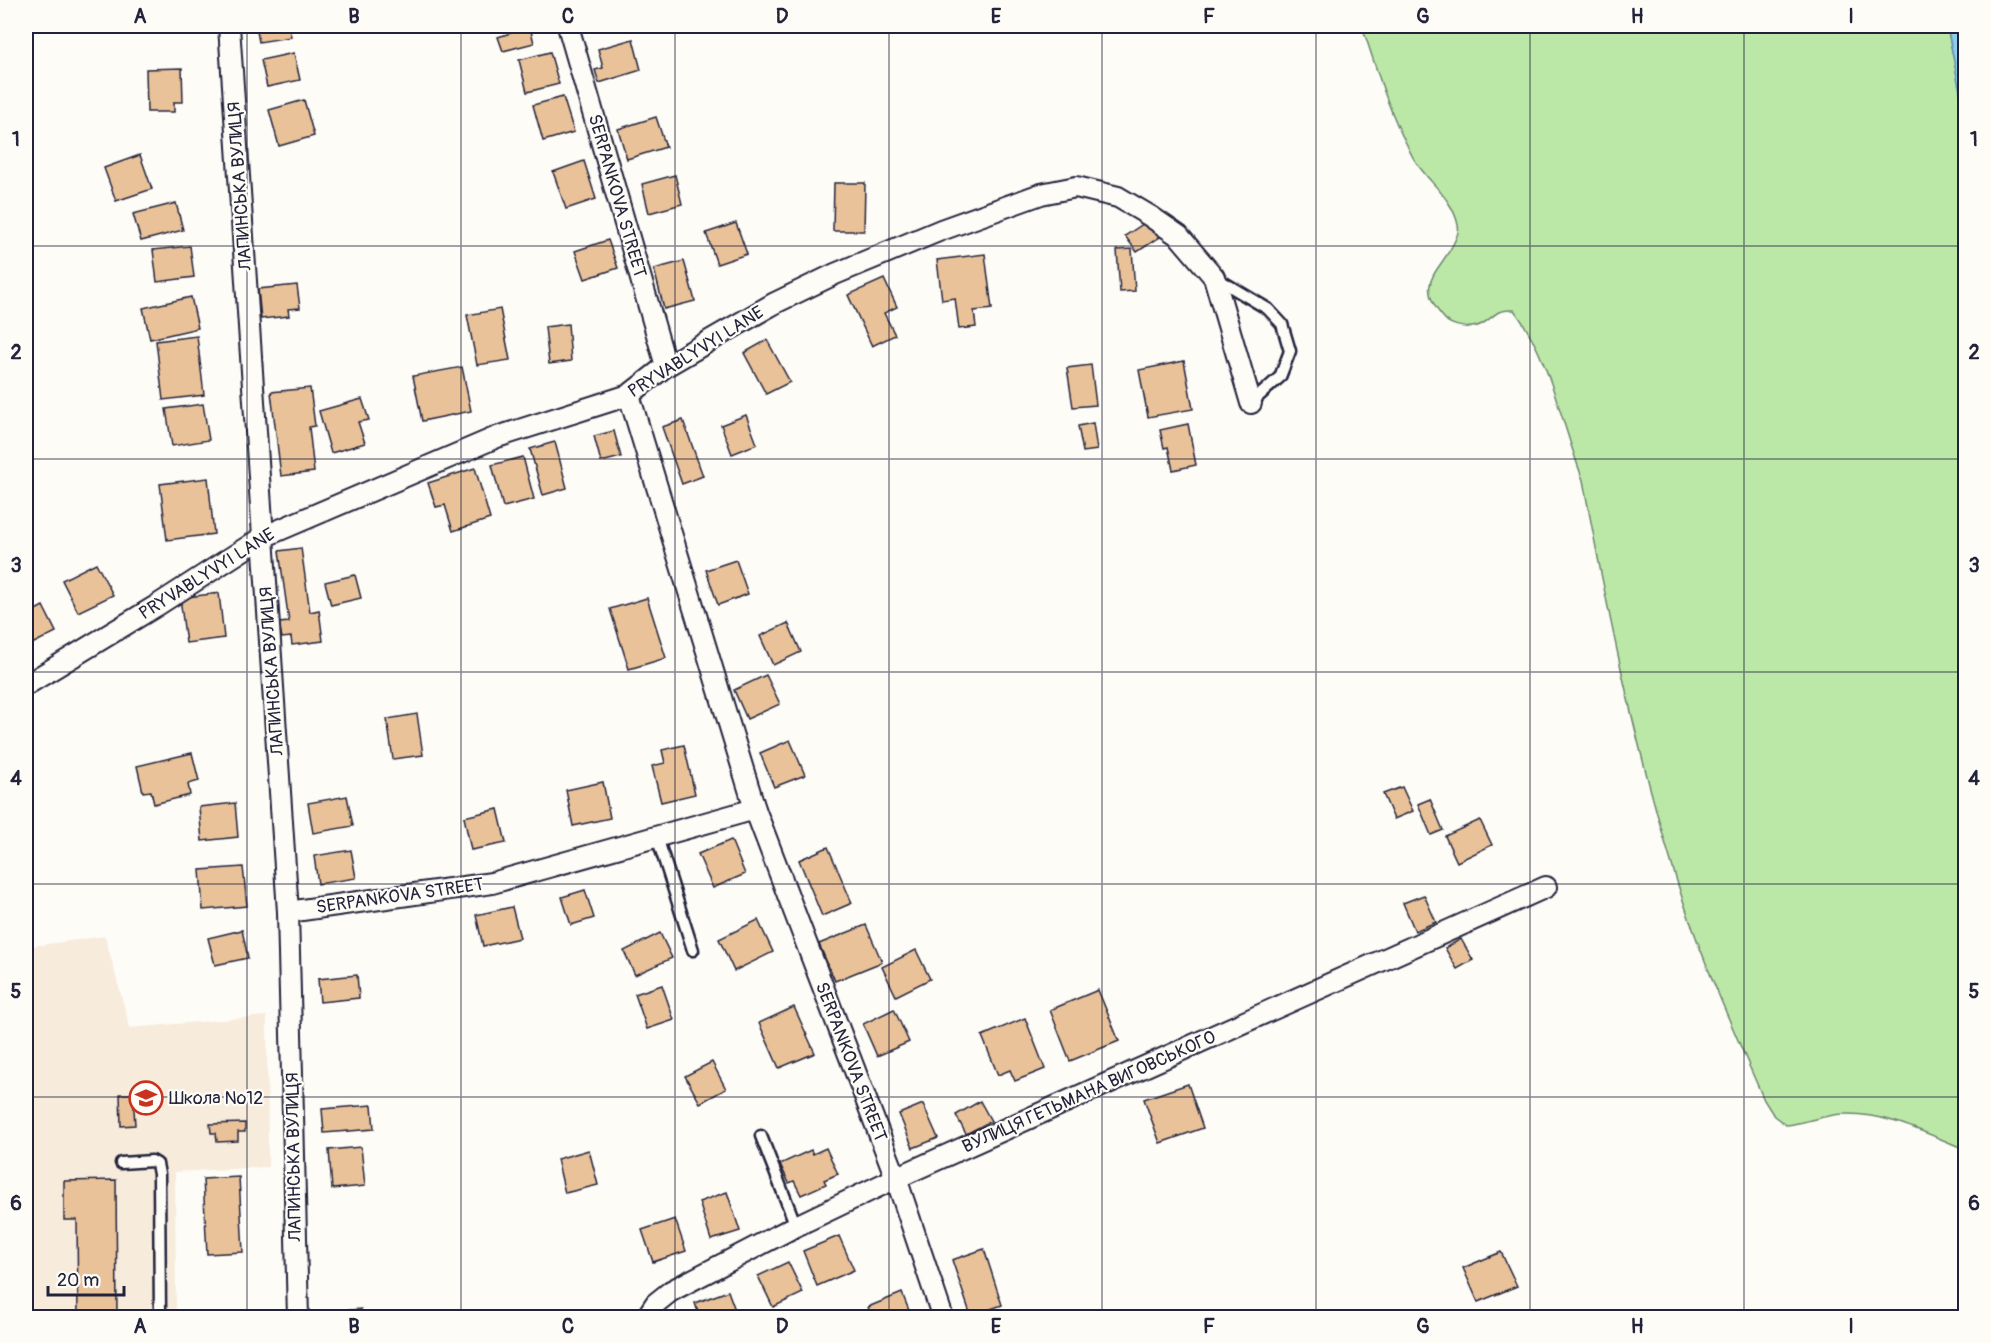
<svg xmlns="http://www.w3.org/2000/svg" width="1991" height="1343" font-family="Pangolin,sans-serif">
<rect width="100%" height="100%" fill="#fdfcf7"/>
<filter id="ink" filterUnits="userSpaceOnUse"><feTurbulence type="fractalNoise" baseFrequency=".0167" numOctaves="2"/><feDisplacementMap in="SourceGraphic" scale="12" xChannelSelector="R" yChannelSelector="G"/><feConvolveMatrix kernelMatrix="1 2 1 2 8 2 1 2 1" color-interpolation-filters="sRGB"/></filter>
<g filter="url(#ink)">
<path fill="#f7ebdb" d="M105,936l25,92 137,-12 1,151 -93,5 1,145h-150v-370z"/>
<path fill="#bbe8a6" stroke="#6e8570" stroke-width="1.5" d="M1362,26h585l19,91 -1,1032c-38,-15 -77,-36 -120,-35 -20,0 -39,9 -59,11l-12,-9 -10,-16c-32,-74 -66,-148 -89,-225 -40,-129 -67,-262 -92,-395 -21,-55 -33,-123 -69,-170 -19,-1 -18,6 -32,14 -11,6 -31,3 -38,-6 -33,-37 -1,-47 12,-80 2,-4 3,-9 2,-13 -5,-25 -26,-40 -40,-60 -5,-6 -8,-13 -11,-20 -19,-35 -32,-81 -45,-119z"/>
<path fill="#8ccced" stroke="#6288a6" stroke-width="1.5" d="M1947,26h18v91z"/>
<g fill="#e9c299" stroke="#22223b" stroke-width="1.5">
<path d="M256,26h33l2,11 -32,5z"/>
<path d="M530,27l4,16 -31,8 -5,-14z"/>
<path d="M633,39l8,31 -42,13 -4,-13 8,-2 -5,-19z"/>
<path d="M550,52l9,32 -32,8 -8,-32z"/>
<path d="M294,53l6,27 -33,7 -6,-27z"/>
<path d="M182,68l1,34h-9v10h-27l-1,-43z"/>
<path d="M563,97l11,35 -31,9 -10,-36z"/>
<path d="M304,100l10,36 -35,10 -10,-36z"/>
<path d="M656,117l10,30 -39,12 -9,-30z"/>
<path d="M140,155l12,34 -36,12 -12,-33z"/>
<path d="M584,161l12,38 -30,10 -13,-37z"/>
<path d="M675,175l7,29 -33,9 -7,-29z"/>
<path d="M834,183h31l-1,48h-31z"/>
<path d="M176,203l7,27 -42,11 -8,-27z"/>
<path d="M1149,220l11,17 -23,15 -12,-16z"/>
<path d="M736,223l11,31 -30,10 -11,-31z"/>
<path d="M608,240l10,28 -33,11 -10,-28z"/>
<path d="M190,246l4,31 -37,5 -4,-32z"/>
<path d="M1132,249l3,42 -15,1 -3,-42z"/>
<path d="M985,254l7,55 -18,2 2,16 -17,2 -4,-31 -13,2 -5,-40z"/>
<path d="M684,261l11,40 -31,8 -10,-40z"/>
<path d="M884,279l13,28 -13,6 11,22 -23,11 -24,-51z"/>
<path d="M297,285l3,23 -12,1 1,7 -28,3 -3,-30z"/>
<path d="M191,297l7,31 -48,11 -7,-31z"/>
<path d="M500,309l10,51 -33,5 -10,-50z"/>
<path d="M568,324l3,37 -22,3 -4,-37z"/>
<path d="M197,336l7,59 -41,5 -7,-59z"/>
<path d="M767,340l23,42 -24,12 -22,-41z"/>
<path d="M1184,361l9,48 -45,8 -9,-47z"/>
<path d="M1091,365l5,40 -23,2 -6,-39z"/>
<path d="M462,367l9,44 -49,10 -9,-45z"/>
<path d="M310,388l5,38 -6,1 5,45 -33,4 -10,-84z"/>
<path d="M362,399l7,21 -11,2 7,21 -34,10 -12,-42z"/>
<path d="M203,404l6,36 -37,6 -6,-37z"/>
<path d="M746,415l11,29 -25,10 -11,-29z"/>
<path d="M683,420l20,56 -21,8 -20,-57z"/>
<path d="M1093,423l4,27 -14,2 -5,-26z"/>
<path d="M1188,424l8,41 -23,5 -5,-23 -4,1 -4,-18z"/>
<path d="M614,431l7,26 -20,5 -7,-26z"/>
<path d="M555,442l12,46 -24,7 -13,-46z"/>
<path d="M523,457l11,42 -31,8 -11,-42z"/>
<path d="M475,468l15,51 -37,12 -8,-26 -9,2 -8,-24z"/>
<path d="M208,478l6,56 -47,6 -7,-56z"/>
<path d="M301,548l9,64 9,-2 4,31 -31,4 -1,-8 -9,1 -3,-15 10,-1 -10,-71z"/>
<path d="M736,560l12,34 -30,11 -12,-35z"/>
<path d="M96,563l17,32 -35,17 -16,-32z"/>
<path d="M355,575l6,23 -30,7 -6,-23z"/>
<path d="M219,593l5,45 -38,5 -6,-45z"/>
<path d="M647,598l19,60 -37,11 -19,-60z"/>
<path d="M43,606l13,26 -30,15v-32z"/>
<path d="M788,623l13,29 -28,13 -13,-29z"/>
<path d="M766,675l14,29 -33,15 -13,-29z"/>
<path d="M417,714l6,41 -30,4 -6,-40z"/>
<path d="M790,740l15,35 -31,12 -14,-34z"/>
<path d="M26,743l5,10 -5,4z"/>
<path d="M684,745l11,49 -34,8 -9,-36 13,-3 -3,-13z"/>
<path d="M192,753l7,28 -11,3 2,11 -36,9 -3,-13 -8,1 -6,-26z"/>
<path d="M603,782l7,36 -37,8 -7,-36z"/>
<path d="M1402,787l11,24 -19,8 -11,-25z"/>
<path d="M347,796l6,30 -40,7 -5,-30z"/>
<path d="M1430,799l13,31 -12,5 -13,-31z"/>
<path d="M235,803l3,34 -36,4 -3,-34z"/>
<path d="M498,809l8,34 -35,7 -7,-33z"/>
<path d="M1480,820l12,25 -35,17 -12,-26z"/>
<path d="M731,840l14,34 -32,14 -15,-34z"/>
<path d="M828,847l24,56 -30,13 -23,-56z"/>
<path d="M351,850l5,28 -38,6 -4,-28z"/>
<path d="M243,867l4,39 -44,4 -3,-40z"/>
<path d="M585,890l9,28 -23,7 -9,-28z"/>
<path d="M1424,895l12,27 -21,9 -12,-28z"/>
<path d="M512,907l8,31 -37,8 -7,-31z"/>
<path d="M758,920l15,32 -39,19 -15,-32z"/>
<path d="M866,925l16,37 -47,19 -16,-37z"/>
<path d="M242,930l6,28 -33,7 -7,-27z"/>
<path d="M660,933l12,25 -37,17 -11,-24z"/>
<path d="M1461,939l12,21 -16,9 -12,-21z"/>
<path d="M916,950l14,29 -34,17 -14,-29z"/>
<path d="M357,975l2,23 -39,4 -2,-23z"/>
<path d="M662,985l12,35 -27,9 -12,-35z"/>
<path d="M1098,990l21,51 -49,20 -20,-51z"/>
<path d="M794,1007l21,46 -36,15 -20,-45z"/>
<path d="M894,1009l15,33 -32,14 -14,-32z"/>
<path d="M1025,1018l20,51 -30,12 -5,-11 -12,5 -16,-39z"/>
<path d="M712,1062l14,27 -26,14 -15,-27z"/>
<path d="M1188,1084l15,44 -43,15 -16,-44z"/>
<path d="M120,1094h13l2,31 -14,1z"/>
<path d="M980,1101l11,20 -25,13 -10,-19z"/>
<path d="M923,1104l15,34 -25,10 -14,-34z"/>
<path d="M372,1105l2,24 -50,4 -2,-24z"/>
<path d="M245,1123v9h-7v9l-21,1 -1,-9h-5l-1,-9z"/>
<path d="M361,1147l4,39 -33,3 -3,-39z"/>
<path d="M826,1148l12,26 -14,6 2,4 -25,11 -7,-14 -5,2 -9,-19 31,-14 2,4z"/>
<path d="M589,1150l9,35 -33,8 -8,-34z"/>
<path d="M239,1177l4,75 -36,2 -4,-75z"/>
<path d="M116,1180l1,138h-39l-1,-98h-13v-39z"/>
<path d="M727,1192l13,39 -29,9 -12,-38z"/>
<path d="M675,1219l11,32 -33,11 -11,-32z"/>
<path d="M839,1236l15,34 -37,16 -14,-35z"/>
<path d="M984,1249l18,56 -31,11 -19,-56z"/>
<path d="M1501,1252l16,34 -39,16 -15,-34z"/>
<path d="M788,1262l15,31 -30,14 -15,-31z"/>
<path d="M728,1291l10,27h-38l-5,-15z"/>
<path d="M902,1293l10,25h-40l-4,-11z"/>
<path d="M361,1309l1,9h-32v-6z"/>
</g>
<g fill="none" stroke-linecap="round" stroke-linejoin="round">
<defs>
<g id="lane">
<path d="M1216,278l52,31 14,15 8,27 -10,26 -29,26"/>
<path d="M657,837l36,113"/>
<path d="M761,1136l35,90"/>
<path d="M121,1163l31,-2 5,3 2,10 1,144"/>
</g>
<g id="street">
<path d="M229,26l59,886 10,406"/>
<path d="M568,26l98,340"/>
<path d="M629,395l126,414 141,369 47,140"/>
<path d="M26,685l130,-79 107,-69 234,-100 132,-42 37,-29 109,-63 60,-29 106,-44 100,-36 35,-7 42,10 32,19 29,20 35,41 37,126"/>
<path d="M288,912l204,-29 263,-74"/>
<path d="M646,1318l10,-15 15,-12 125,-65 100,-48 650,-291"/>
</g>
</defs>
<use href="#lane" stroke="#22223b" stroke-width="15"/>
<use href="#street" stroke="#22223b" stroke-width="24"/>
<use href="#lane" stroke="#fdfcf7" stroke-width="10"/>
<use href="#street" stroke="#fdfcf7" stroke-width="20"/>
</g>
</g>
<path fill="none" stroke="#22223b" stroke-width="1.5" stroke-opacity="0.55" d="M247,26v1292M461,26v1292M675,26v1292M889,26v1292M1102,26v1292M1316,26v1292M1530,26v1292M1744,26v1292M26,246h1940M26,459h1940M26,672h1940M26,884h1940M26,1097h1940"/>
<defs>
<symbol id="school-ring" viewBox="-11 -11 22 22"><circle r="9.5" fill="#fdfcf7" stroke="#c8321e" stroke-width="1.5"/><path d="M0-5L7-2L0 1L-7-2ZM-4 1L0 2.5L4 1V4Q0 6-4 4Z" fill="#c8321e"/></symbol>
</defs>
<g fill-rule="evenodd">
<use href="#school-ring" x="127" y="1079" width="38" height="38"/>
</g>
<g text-anchor="middle" dominant-baseline="central" stroke-width="4.5" stroke-linejoin="round" paint-order="stroke">
<g font-size="18" fill="#22223b" stroke="#fdfcf7">
<text transform="translate(240 186) rotate(-94)">ЛАПИНСЬКА ВУЛИЦЯ</text>
<text transform="translate(617 196) rotate(74)">SERPANKOVA STREET</text>
<text transform="translate(696 352) rotate(-32)">PRYVABLYVYI LANE</text>
<text transform="translate(207 574) rotate(-32)">PRYVABLYVYI LANE</text>
<text transform="translate(272 671) rotate(-94)">ЛАПИНСЬКА ВУЛИЦЯ</text>
<text transform="translate(400 896) rotate(-8)">SERPANKOVA STREET</text>
<text transform="translate(851 1062) rotate(69)">SERPANKOVA STREET</text>
<text transform="translate(1089 1092) rotate(-24)">ВУЛИЦЯ ГЕТЬМАНА ВИГОВСЬКОГО</text>
<text transform="translate(294 1157) rotate(-91)">ЛАПИНСЬКА ВУЛИЦЯ</text>
</g>
<g font-size="18" fill="#22223b" stroke="#fdfcf7" text-anchor="start">
<text x="169" y="1098">Школа №12</text>
</g>
</g>
<rect width="1991" height="1343" fill="none" stroke="#fdfcf7" stroke-width="66"/>
<path d="M48 1286v9h76v-9" fill="none" stroke="#22223b" stroke-width="3"/>
<text x="57" y="1286" font-size="18" fill="#22223b" stroke="#fdfcf7" stroke-width="4.5" paint-order="stroke">20 m</text>
<rect x="33" y="33" width="1925" height="1277" fill="none" stroke="#22223b" stroke-width="2"/>
<g font-size="20" text-anchor="middle" font-weight="bold" fill="#22223b">
<text x="140" y="23">A</text>
<text x="354" y="23">B</text>
<text x="568" y="23">C</text>
<text x="782" y="23">D</text>
<text x="996" y="23">E</text>
<text x="1209" y="23">F</text>
<text x="1423" y="23">G</text>
<text x="1637" y="23">H</text>
<text x="1851" y="23">I</text>
<text x="16" y="146">1</text>
<text x="1974" y="146">1</text>
<text x="16" y="359">2</text>
<text x="1974" y="359">2</text>
<text x="16" y="572">3</text>
<text x="1974" y="572">3</text>
<text x="16" y="785">4</text>
<text x="1974" y="785">4</text>
<text x="16" y="998">5</text>
<text x="1974" y="998">5</text>
<text x="16" y="1210">6</text>
<text x="1974" y="1210">6</text>
<text x="140" y="1333">A</text>
<text x="354" y="1333">B</text>
<text x="568" y="1333">C</text>
<text x="782" y="1333">D</text>
<text x="996" y="1333">E</text>
<text x="1209" y="1333">F</text>
<text x="1423" y="1333">G</text>
<text x="1637" y="1333">H</text>
<text x="1851" y="1333">I</text>
</g>
</svg>
